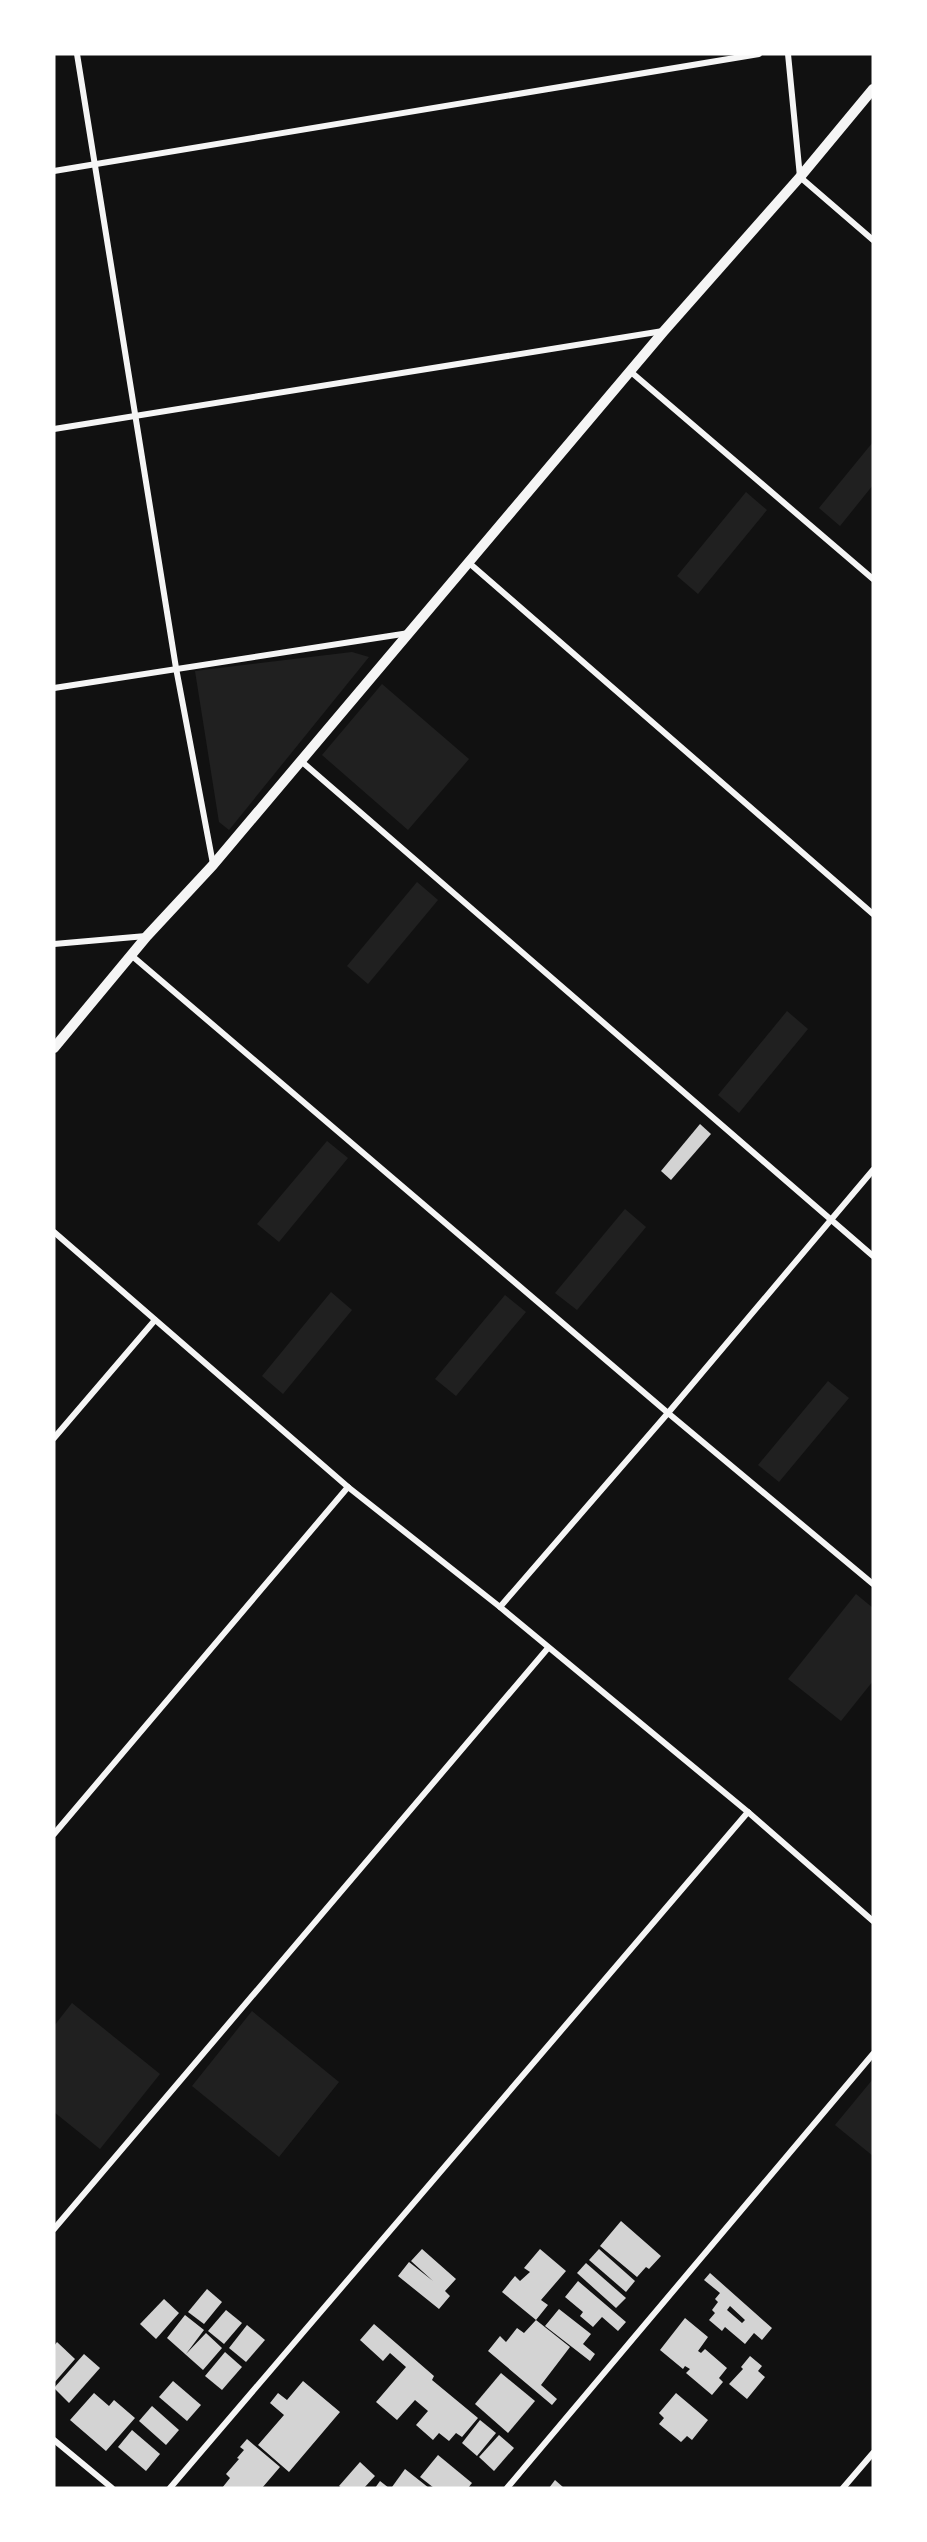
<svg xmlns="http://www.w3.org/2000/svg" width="927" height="2542" font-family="Signika,sans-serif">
<rect width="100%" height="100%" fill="#111"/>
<g fill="#202020">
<path d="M873,442v43l-33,41 -21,-18z"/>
<path d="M746,492l21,18 -69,84 -21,-18z"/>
<path d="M352,652l17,5 -140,173 -10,-8 -24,-151z"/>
<path d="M382,684l87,75 -61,71 -86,-75z"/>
<path d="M417,882l21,18 -70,84 -21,-18z"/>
<path d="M787,1011l21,18 -69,84 -21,-18z"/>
<path d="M327,1141l21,17 -69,84 -22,-18z"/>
<path d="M625,1209l21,18 -69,83 -22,-17z"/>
<path d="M331,1292l21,18 -69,84 -21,-18z"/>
<path d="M505,1295l21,17 -70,84 -21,-17z"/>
<path d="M828,1381l21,17 -70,84 -21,-17z"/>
<path d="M856,1594l17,14v73l-32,40 -53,-42z"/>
<path d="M72,2003l88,71 -60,75 -46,-37v-86z"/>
<path d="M252,2011l87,71 -60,75 -87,-71z"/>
<path d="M873,2079v77l-38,-31z"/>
</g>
<g fill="#d3d3d3" fill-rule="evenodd">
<path d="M700,1124l11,10 -40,46 -10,-9z"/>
<path d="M621,2221l40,35 -12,13 -3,-2 -9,10 -37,-31z"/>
<path d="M422,2249l34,30 -11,12 5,5 -11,13 -41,-33 11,-14 24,19 -22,-20z"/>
<path d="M540,2249l26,22 -25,29 7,5 -12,15 -34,-28 13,-16 5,5 10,-9 -6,-4z"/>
<path d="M599,2249l36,32 -9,11 -37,-32z"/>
<path d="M586,2263l40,35 -10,10 -39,-35z"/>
<path d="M710,2273l62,55 -10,12 -8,-7 -9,11 -20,-17 -3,4 -13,-11 6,-7 -3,-3 6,-8 -3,-3 5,-6 -16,-13zM730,2306l15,14 -3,3 -15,-13z"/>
<path d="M578,2281l48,41 -8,9 -16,-14 -9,10 -13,-11 3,-4 -18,-15z"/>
<path d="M207,2289l15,13 -18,22 -16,-12z"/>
<path d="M164,2299l15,14 -23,26 -16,-15z"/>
<path d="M559,2309l32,25 -8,10 12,10 -5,7 -45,-35z"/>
<path d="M226,2310l16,13 -18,21 -16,-13z"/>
<path d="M185,2315l19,15 -18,24 20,-21 16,15 -19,22 -36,-32z"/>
<path d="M685,2318l23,19 -10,14 3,2 4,-4 22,19 -8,10 4,4 -11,13 -26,-22 4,-4 -5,-3 -2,3 -23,-19z"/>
<path d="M536,2320l34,27 -29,38 16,14 -5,6 -64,-54 12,-15 6,6 11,-14 7,5z"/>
<path d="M374,2324l60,52 -2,4 46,38 -16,19 -6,-4 -7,8 -10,-8 -6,7 -17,-15 12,-14 -13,-11 -18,20 -21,-18 30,-35 -16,-14 -7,8 -23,-21z"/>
<path d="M247,2325l18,15 -19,22 -17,-14z"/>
<path d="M57,2342l18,17 -21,24v-37z"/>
<path d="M225,2352l17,15 -20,23 -17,-14z"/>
<path d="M84,2354l16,14 -31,35 -15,-15z"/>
<path d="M750,2356l12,10 -4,5 7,6 -18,22 -18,-15 14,-15 -2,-2z"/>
<path d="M501,2373l34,28 -27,32 -33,-29z"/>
<path d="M173,2381l28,24 -14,16 -28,-24z"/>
<path d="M303,2381l37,31 -51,60 -31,-27 26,-30 -14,-12 8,-10 9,7z"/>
<path d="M94,2393l15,13 5,-6 21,18 -29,33 -36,-31z"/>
<path d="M676,2393l32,27 -16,20 -5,-4 -6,6 -22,-18 5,-6 -5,-5z"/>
<path d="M152,2406l27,24 -13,15 -27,-24z"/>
<path d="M480,2420l16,13 -19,23 -15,-13z"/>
<path d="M132,2430l28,24 -14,17 -28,-24z"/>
<path d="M499,2435l15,13 -20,23 -15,-14z"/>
<path d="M247,2439l33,28 -18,21h-40l8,-10 -4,-4 13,-15 -2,-1 7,-8 -4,-3z"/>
<path d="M438,2455l34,28 -4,5h-34l-14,-11z"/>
<path d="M360,2462l15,14 -11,12h-22l-3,-2z"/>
<path d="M405,2469l24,19 -37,-1z"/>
<path d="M555,2480l9,8h-15z"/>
<path d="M380,2481l9,7h-14z"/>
</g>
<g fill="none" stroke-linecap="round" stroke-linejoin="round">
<g stroke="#f5f5f5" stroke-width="6">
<path d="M77,54l99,614 37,196"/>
<path d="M788,54l12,123 73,63"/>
<path d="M54,171l705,-117"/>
<path d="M631,372l242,207"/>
<path d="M54,429l609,-98"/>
<path d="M468,562l405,352"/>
<path d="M54,688l355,-55"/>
<path d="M301,761l572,495"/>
<path d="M54,944l92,-8"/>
<path d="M131,955l537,458 205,171"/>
<path d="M54,1232l294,255 152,120 248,205 125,109"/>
<path d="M54,1438l101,-118"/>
<path d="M500,1607l168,-194 205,-243"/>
<path d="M54,1834l294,-347"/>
<path d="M54,2229l494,-581"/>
<path d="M54,2440l58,48"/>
<path d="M170,2488l578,-676"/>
<path d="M507,2488l366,-434"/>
<path d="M843,2488l30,-35"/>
</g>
<path stroke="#f5f5f5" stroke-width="10" d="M54,1048l93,-112 66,-71 451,-534 136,-154 73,-88"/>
</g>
<rect width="927" height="2542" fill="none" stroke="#ffffff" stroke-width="111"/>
</svg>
